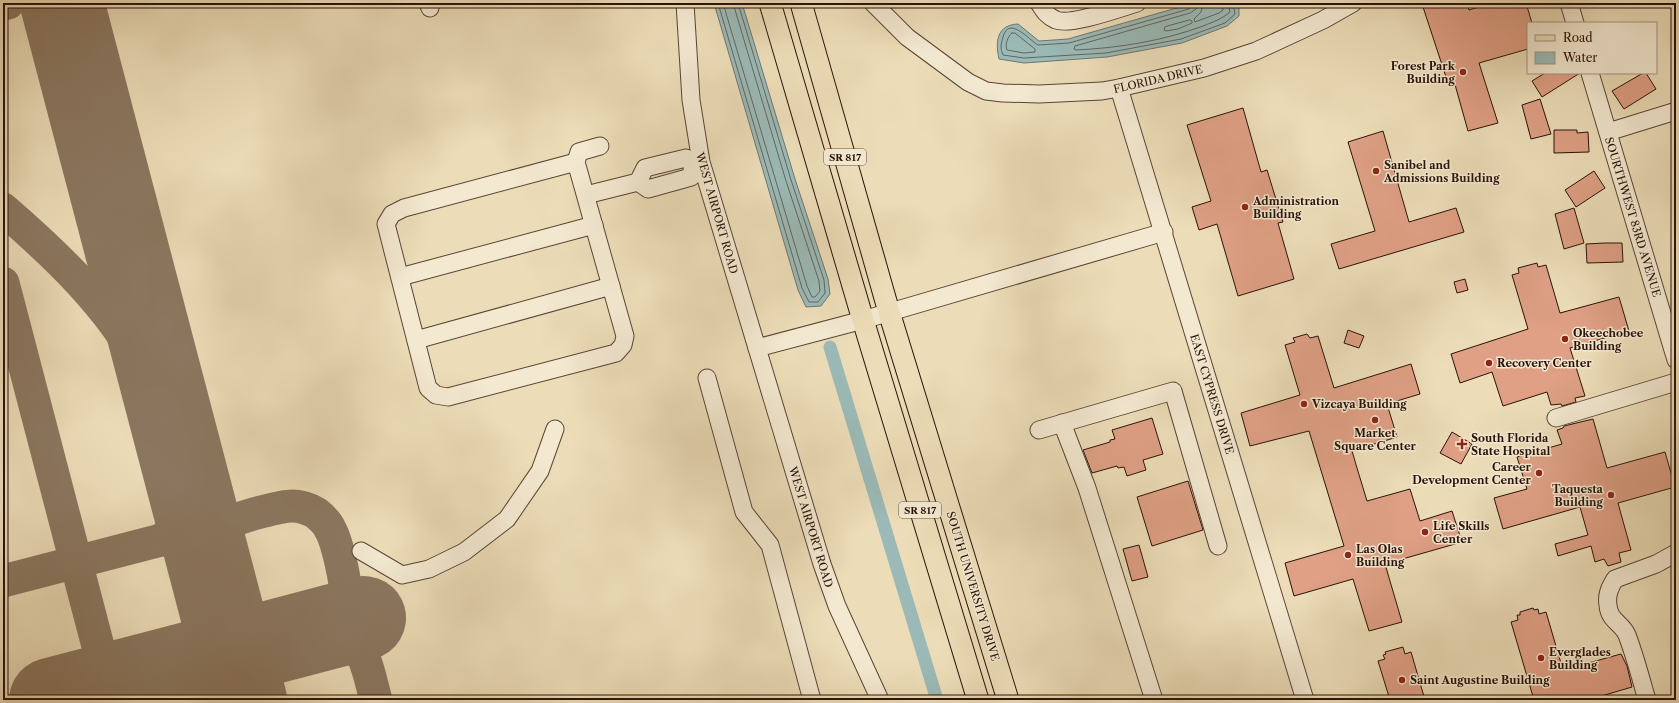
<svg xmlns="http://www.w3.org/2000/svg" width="1679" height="703" font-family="'Libre Caslon Text',serif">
<rect width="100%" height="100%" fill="#ecddb8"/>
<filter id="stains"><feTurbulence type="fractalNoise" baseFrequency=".005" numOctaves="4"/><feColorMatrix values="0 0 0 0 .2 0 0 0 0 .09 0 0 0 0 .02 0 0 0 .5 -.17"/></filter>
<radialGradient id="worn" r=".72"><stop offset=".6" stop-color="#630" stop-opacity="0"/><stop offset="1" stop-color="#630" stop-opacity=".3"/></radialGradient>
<g fill="#9bbab7" stroke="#6e7671">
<path d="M714,3h28l53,176 33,100 2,15 -9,12 -15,1 -8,-17z"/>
<path d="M1194,3h42l3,4v9l-12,10 -45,17 -75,14 -83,6 -25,-4c-4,-18 -2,-34 19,-35l21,17 29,-2z"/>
</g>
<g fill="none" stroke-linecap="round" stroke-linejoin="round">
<g stroke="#626660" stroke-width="1">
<path d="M718,3l84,285 7,14h9l7,-9 -1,-13 -33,-100 -53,-177"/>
<path d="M723,3l84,283 5,11h3l5,-6 -1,-10 -33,-100 -53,-178"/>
<path d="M1192,3l-1,4 -2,2 -120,34 -31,2c-9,-5 -29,-30 -35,-8 -2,7 -3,11 0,18l21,3 82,-5 75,-14 44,-16 10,-9 -2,-11"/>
<path d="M1197,3l-1,6 -6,4 -115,33 -1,3 2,1c42,-2 87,-9 127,-24 10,-4 19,-7 27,-14l-2,-9"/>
<path d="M1203,3l-2,9 -7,7 1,3 24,-9 4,-3 -1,-7"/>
<path d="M1190,20l2,1v2l-14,6 -12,2 -2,-1 1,-3z"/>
<path d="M1012,33h3l20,16v3l-11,1 -17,-3c-2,-5 0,-13 5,-17z"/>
</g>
<path stroke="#9bbab7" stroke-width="13" d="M830,347l107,353"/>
<g stroke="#8b7760" stroke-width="33">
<path d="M48,3l17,9"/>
<path d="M3,4l5,-1"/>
<path d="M3,209c52,45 106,96 139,157 14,25 25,52 36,78"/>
<path d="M3,283l96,367c2,21 -8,34 -26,44l12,1 14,5"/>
<path d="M160,540c25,-9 31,-24 30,-50"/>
<path d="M209,564c1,-13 3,-24 12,-34 4,-3 8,-6 12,-9 11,-5 48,-15 59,-15 9,0 17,3 24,7 5,4 11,9 14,16 7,12 18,58 15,71 -4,14 -13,23 -25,29"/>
<path d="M3,581l162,-42c20,-1 34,9 44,25"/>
<path d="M320,629c45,2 46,36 56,71"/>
</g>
<g stroke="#8b7760" stroke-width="84">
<path d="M62,3l183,697"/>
<path d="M51,700l313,-82"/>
</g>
</g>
<g fill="#dfa085" stroke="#2a1108">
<path d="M1437,3h30l2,7 23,-7h34l6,20h-4v26l-49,14 19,60 -30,8 -14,-50 -6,2 -25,-76z"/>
<path d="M1545,73h35l-38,24 -10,-16z"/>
<path d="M1643,73h3l10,16 -32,20 -12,-18z"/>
<path d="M1540,99l11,35 -20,5 -9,-34z"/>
<path d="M1243,108l18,64 6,-2 16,52 -5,1 16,56 -56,17 -21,-72 -18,6 -7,-23 19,-6 -24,-76z"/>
<path d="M1554,130h23v3l11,-1 1,20 -35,1z"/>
<path d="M1383,131l26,91 47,-14 8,24 -125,37 -8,-25 44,-13 -27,-89z"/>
<path d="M1594,171l11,17 -29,19 -11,-17z"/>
<path d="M1574,208l10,35 -20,6 -9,-35z"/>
<path d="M1605,243h17l1,19 -36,1 -1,-19z"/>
<path d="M1537,263l1,4 8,-2 14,48 59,-16 10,34 -59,17 15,48 -10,2 1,4 -14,4 -1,-2 -10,1 -4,-13 -44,14 -11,-34 -32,11 -9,-29 77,-25 -16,-54 7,-2 -1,-5z"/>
<path d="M1465,279l3,11 -11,3 -3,-11z"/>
<path d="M1348,330l16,6 -5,12 -15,-5z"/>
<path d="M1307,334l3,4 8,-2 16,52 77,-24 9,30 -33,10 10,33 -45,14 5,17 10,33 43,-12 10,32 32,-10 10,31 -77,22 17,58 -33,9 -16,-52 -59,17 -9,-33 59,-17 -35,-115 -59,15 -9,-33 59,-18 -15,-50 10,-3 -2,-4z"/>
<path d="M1152,418l11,36 -20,6 3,10 -19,6 -3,-9 -6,1 -1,-2 -25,7 -9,-23 27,-8v-2l5,-1 -3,-9z"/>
<path d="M1593,419l14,49 58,-16 10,35 -57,16 13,47 -12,3 2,9 -13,4 -4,-7 -9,3 -4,-16 -33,10 -3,-12 33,-9 -8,-28 -77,22 -9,-31 33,-9 -10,-32 45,-13 -5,-14 6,-2 1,-2z"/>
<path d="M1452,432l20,12 -11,20 -21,-11z"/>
<path d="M1188,481l15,49 -51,16 -15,-49z"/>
<path d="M1139,545l9,32 -16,4 -9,-32z"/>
<path d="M1533,608l1,2 4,-1 1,5 7,-2 17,58 58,-16 6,12 5,21 -44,13h-3l-1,-2 -7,2h-43l-23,-78 7,-2 -1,-5h3v-3z"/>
<path d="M1403,647l2,7 6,-2 14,48h-35l-12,-39 7,-2 -2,-4 3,-1 -1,-2z"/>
</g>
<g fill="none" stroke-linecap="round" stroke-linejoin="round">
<defs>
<g id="minor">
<path d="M428,3l2,5"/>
<path d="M685,3l6,97 10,62 121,402 15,42 43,94"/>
<path d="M873,3l34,34 61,45 18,9 17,2 36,1 63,-3 17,-3 85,-20 52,-17 67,-31 30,-17"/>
<path d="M1039,3c5,8 8,13 17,17 15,6 64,-12 81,-17"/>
<path d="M1569,3l6,20"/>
<path d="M1590,73l86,287"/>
<path d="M1119,88l186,612"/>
<path d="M1608,132l68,-21"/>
<path d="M576,162l49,174 -2,9 -7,8 -168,44 -12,-2 -8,-7 -42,-164 6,-10 12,-6z"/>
<path d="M576,162l3,-10 21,-6"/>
<path d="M638,182l10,7 43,-12 2,-13"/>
<path d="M586,195l52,-13 7,-14 41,-10 7,6"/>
<path d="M400,277l194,-52"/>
<path d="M416,340l195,-54"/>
<path d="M757,348l106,-28 301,-88"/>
<path d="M707,378l37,134 26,33 42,155"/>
<path d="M1556,418l120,-36"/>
<path d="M1062,423l25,65 67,212"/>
<path d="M1039,430l134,-39 45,155"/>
<path d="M361,551l41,24 27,-6 35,-17 43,-33 33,-48 15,-42"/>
<path d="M1647,700c-6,-21 -12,-44 -20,-65 -5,-12 -18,-14 -19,-30 -2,-10 2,-18 7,-26l41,-15 20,-11"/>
</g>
<g id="major">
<path d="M770,3l93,317 115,380"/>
<path d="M801,3l88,309 119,388"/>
</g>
</defs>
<use href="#minor" stroke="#5a4434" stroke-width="19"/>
<use href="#major" stroke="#2a1108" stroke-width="23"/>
<use href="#minor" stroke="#f3e9d1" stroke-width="17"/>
<use href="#major" stroke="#ecddb8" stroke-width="21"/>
</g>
<g fill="#8f2418" stroke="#f3e9d1" stroke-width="1.5">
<circle cx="1463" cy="72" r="4"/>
<circle cx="1376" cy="171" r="4"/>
<circle cx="1245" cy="207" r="4"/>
<circle cx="1565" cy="339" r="4"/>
<circle cx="1489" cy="363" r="4"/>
<circle cx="1304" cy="404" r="4"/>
<circle cx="1375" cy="420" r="4"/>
<path d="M1460 438h4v4h4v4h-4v4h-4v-4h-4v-4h4z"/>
<circle cx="1539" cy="473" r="4"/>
<circle cx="1611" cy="495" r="4"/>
<circle cx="1425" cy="532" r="4"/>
<circle cx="1348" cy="555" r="4"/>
<circle cx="1541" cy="658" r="4"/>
<circle cx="1402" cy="680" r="4"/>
</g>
<g text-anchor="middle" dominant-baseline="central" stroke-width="3" stroke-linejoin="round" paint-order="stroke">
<g fill="#f3e9d1" stroke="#665244" stroke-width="1">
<rect x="824" y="149" width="42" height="16" rx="3"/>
<rect x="899" y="502" width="42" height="16" rx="3"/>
</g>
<g font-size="10" font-weight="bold" fill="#2a1108">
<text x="845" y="157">SR 817</text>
<text x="920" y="510">SR 817</text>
</g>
<g font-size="11" font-weight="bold" fill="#2a1108" stroke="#f3e9d1" text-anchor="start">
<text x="1455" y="66" text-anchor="end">Forest Park<tspan x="1455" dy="13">Building</tspan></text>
<text x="1384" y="165">Sanibel and<tspan x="1384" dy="13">Admissions Building</tspan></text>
<text x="1253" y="201">Administration<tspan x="1253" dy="13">Building</tspan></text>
<text x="1573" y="333">Okeechobee<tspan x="1573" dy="13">Building</tspan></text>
<text x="1497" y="363">Recovery Center</text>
<text x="1312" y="404">Vizcaya Building</text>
<text x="1375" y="433" text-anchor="middle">Market<tspan x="1375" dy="13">Square Center</tspan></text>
<text x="1471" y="438">South Florida<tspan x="1471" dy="13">State Hospital</tspan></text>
<text x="1531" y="467" text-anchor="end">Career<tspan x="1531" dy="13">Development Center</tspan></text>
<text x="1603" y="489" text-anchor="end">Taquesta<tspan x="1603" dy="13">Building</tspan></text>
<text x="1433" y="526">Life Skills<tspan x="1433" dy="13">Center</tspan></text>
<text x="1356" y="549">Las Olas<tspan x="1356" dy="13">Building</tspan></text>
<text x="1549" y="652">Everglades<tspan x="1549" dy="13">Building</tspan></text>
<text x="1410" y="680">Saint Augustine Building</text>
</g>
<g font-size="11" fill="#2a1108" stroke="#f3e9d1">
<text transform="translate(1158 79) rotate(-13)">FLORIDA DRIVE</text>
<text transform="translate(717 213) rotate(74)">WEST AIRPORT ROAD</text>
<text transform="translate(1633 217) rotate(73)">SOURTHWEST 83RD AVENUE</text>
<text transform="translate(1212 394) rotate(73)">EAST CYPRESS DRIVE</text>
<text transform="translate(811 527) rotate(73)">WEST AIRPORT ROAD</text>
<text transform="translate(973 586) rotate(73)">SOUTH UNIVERSITY DRIVE</text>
</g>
</g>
<rect width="1679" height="703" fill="none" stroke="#ecddb8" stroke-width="16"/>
<rect x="4" y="4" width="1671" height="695" fill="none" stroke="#2a1108" stroke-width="2"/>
<rect x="8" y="8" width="1663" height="687" fill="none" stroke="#2a1108"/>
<rect x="1527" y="22" width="130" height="52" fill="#f3e9d1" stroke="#a39381"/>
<rect x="1535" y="35" width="20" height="6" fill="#ecddb8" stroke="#a39381"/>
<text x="1563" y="42" font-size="12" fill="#2a1108">Road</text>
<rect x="1535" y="52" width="20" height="12" fill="#9bbab7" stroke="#a39381"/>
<text x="1563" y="62" font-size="12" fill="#2a1108">Water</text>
<rect width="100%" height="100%" filter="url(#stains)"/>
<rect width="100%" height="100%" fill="url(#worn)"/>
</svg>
